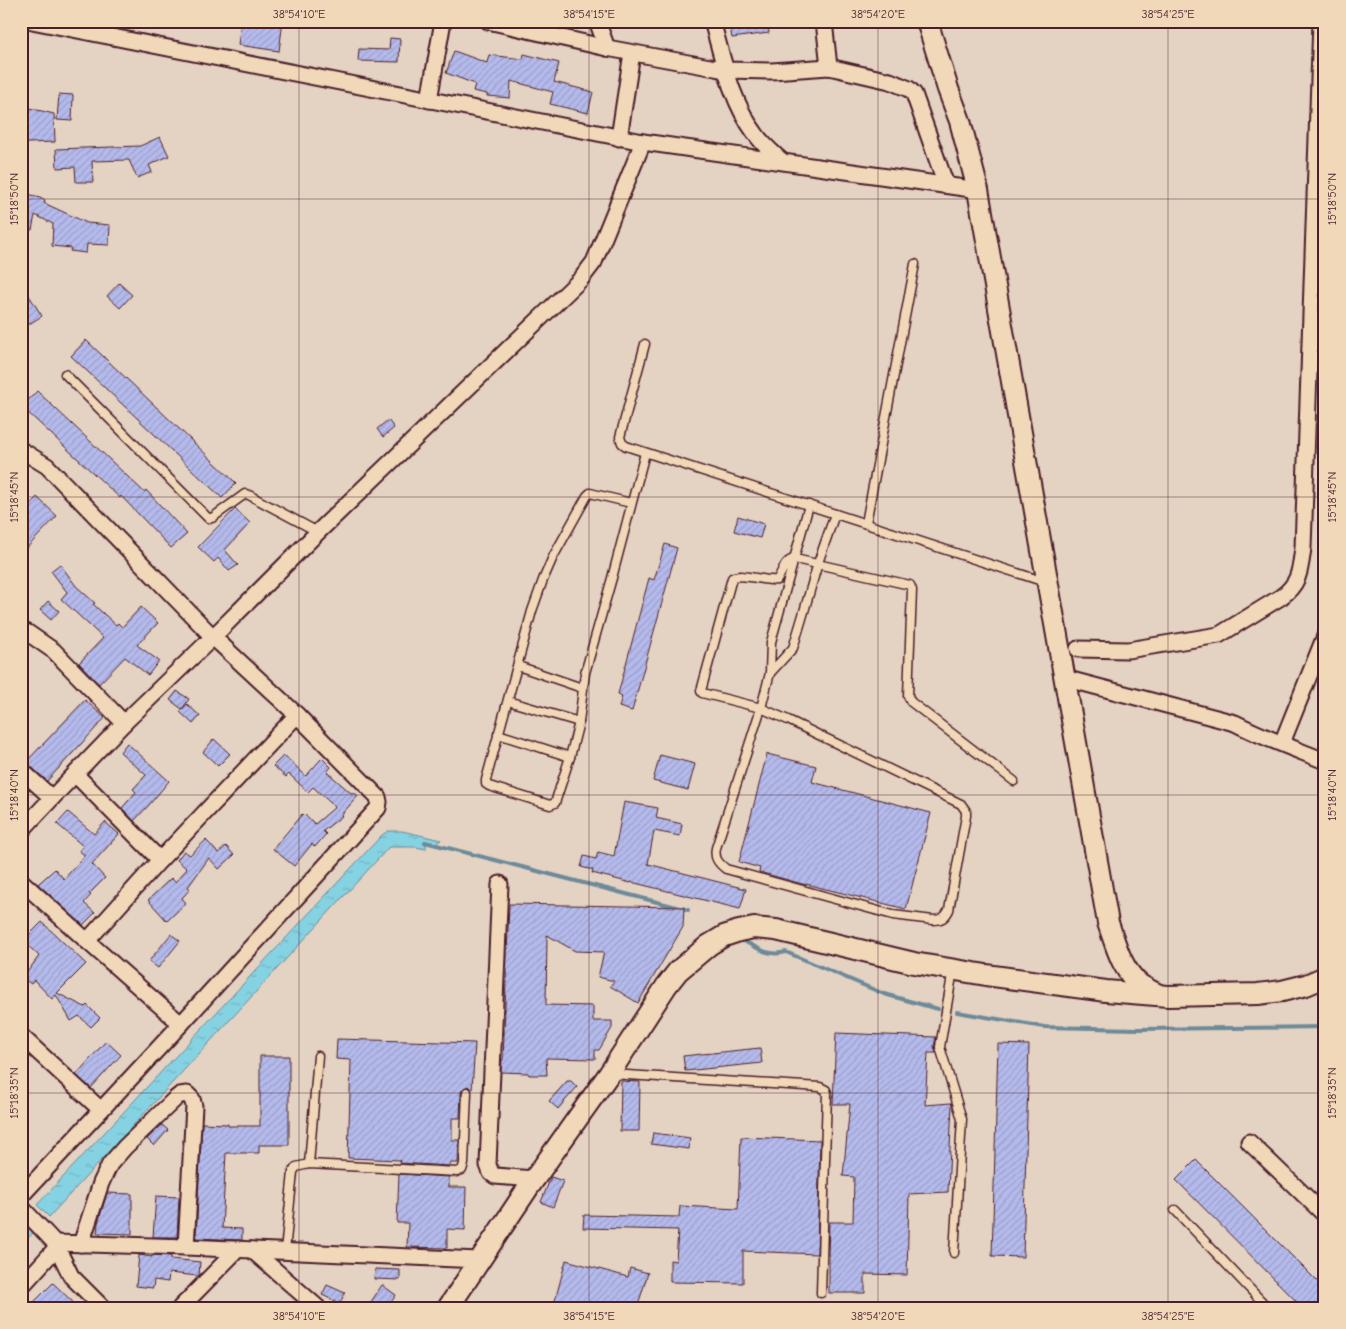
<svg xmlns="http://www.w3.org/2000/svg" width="1346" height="1329" font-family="'Comic Neue',sans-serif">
<defs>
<pattern id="water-ripples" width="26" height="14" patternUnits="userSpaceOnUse" patternTransform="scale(1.25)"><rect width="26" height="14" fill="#84d2e2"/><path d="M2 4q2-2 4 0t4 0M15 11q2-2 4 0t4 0" fill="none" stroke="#74b4c2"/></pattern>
<pattern id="building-hatch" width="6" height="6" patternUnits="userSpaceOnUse" patternTransform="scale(1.25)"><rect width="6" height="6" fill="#b4baeb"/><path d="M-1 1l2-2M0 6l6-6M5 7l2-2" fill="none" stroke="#9c9fca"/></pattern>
</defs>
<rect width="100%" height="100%" fill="#e4d2c2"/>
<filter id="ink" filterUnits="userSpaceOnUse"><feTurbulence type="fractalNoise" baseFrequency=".02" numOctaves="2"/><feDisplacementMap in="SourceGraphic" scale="10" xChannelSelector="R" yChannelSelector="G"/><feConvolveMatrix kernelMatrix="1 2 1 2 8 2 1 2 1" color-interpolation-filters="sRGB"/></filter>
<g filter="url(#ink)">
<g fill="url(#water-ripples)" stroke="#6d8a99">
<path d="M388,831h14l39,9 -3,2 -12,2v5l-11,-2h-26l-340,370 -12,-12 345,-370z"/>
<path d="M21,1221l7,6 5,6 -12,12z"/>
</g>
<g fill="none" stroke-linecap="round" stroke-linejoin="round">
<g stroke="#6d8a99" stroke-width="4">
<path d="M425,842l263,68"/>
<path d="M742,940c15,8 27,17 44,12l98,42 54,15"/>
<path d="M957,1012l87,15 94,2 187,-2"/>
</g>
</g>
<g fill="url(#building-hatch)" stroke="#4a1f2b">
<path d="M241,21h42l-4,30 -41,-6z"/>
<path d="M729,21h38l2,12 -37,5z"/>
<path d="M390,38l10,1 -1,23 -41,-1 1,-12 30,1z"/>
<path d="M454,51l33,12 2,-8 34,4 1,-5 35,9 -5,19 39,10 -5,21 -38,-9 3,-12 -42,-11 -1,17 -23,-2v-2l-14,-3 2,-7 -29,-11z"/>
<path d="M59,94l14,1 -1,26 -15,-1z"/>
<path d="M21,106l33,8 1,28 -27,1 -7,1z"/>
<path d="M160,137l9,19 -20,9 3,7 -15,6 -8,-18 -37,1 1,21h-17l-1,-15 -18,1 -1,-19 84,-3z"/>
<path d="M21,191l24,9 -1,3 43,20 23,2 -1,20 -22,-1 -1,9 -16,-2 1,-3 -19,-2 1,-22 -18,-9 -3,15 -11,-2z"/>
<path d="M21,283l21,33 -21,13z"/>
<path d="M119,283l13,12 -12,13 -13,-12z"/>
<path d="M86,340l150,143 -14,15 -151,-142z"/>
<path d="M37,391l107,101 2,-2 41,44 -16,14 -50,-52 -1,2 -98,-91z"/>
<path d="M388,420l6,8 -11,9 -6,-8z"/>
<path d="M37,497l20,19 -36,38v-40z"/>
<path d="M235,509l15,14 -25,27 13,15 -9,6 -11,-13 -4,4 -16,-15z"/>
<path d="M738,516l26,8 -4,14 -26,-7z"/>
<path d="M665,544l12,4 -45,163 -13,-4 3,-11 -4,-2 31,-116 5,2z"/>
<path d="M60,564l16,22 19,17 -2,1 23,21 2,-2 4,4 19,-20 17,16 -21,22 22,16 -11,14 -23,-18 -26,27 -20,-21 24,-25 -42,-39 6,-7 -16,-21z"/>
<path d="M48,601l11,10 -8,9 -11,-10z"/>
<path d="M177,691l12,8 -7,10 -12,-9z"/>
<path d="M85,700l20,18 -58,63 -21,-19z"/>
<path d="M187,704l13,12 -7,8 -13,-12z"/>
<path d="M214,739l16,15 -12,12 -15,-14z"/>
<path d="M127,743l42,38 -20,24 -15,16 -12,-13 14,-16 -3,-3 13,-14 -26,-23z"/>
<path d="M767,754l49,12 -4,16 119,31 -25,96 -100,-25v1l-47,-13 1,-4 -21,-6z"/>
<path d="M284,755l22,21 16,-18 9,9 -4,5 24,21 3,-1 4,4 -17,19 1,1 -19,15 3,3 -11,13 -3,-3 -18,22 -21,-17 29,-35 2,2 1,-1 10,9 20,-17 -22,-20 -5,5 -19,-18 -3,3 -13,-11z"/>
<path d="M660,755l35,9 -7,26 -35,-9z"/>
<path d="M624,802l34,6 -2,10 26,6 -2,12 -26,-5 -6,33 98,25 -6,20 -109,-27v1l-39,-10 1,-3 -12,-3 3,-11 12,3 2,-7 16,4z"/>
<path d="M68,812l26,22 11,-12 14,12 -27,30 13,14 -16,16 2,1 -7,8 11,10 -12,12 -45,-41 17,-15 9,10 21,-24 -6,-4 4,-5 -26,-22z"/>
<path d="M206,840l12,13 8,-7 8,9 -15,14 -10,-11 -21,29 2,2 -8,9 4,5 -19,18 -19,-21 23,-22 4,4 12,-13 -10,-9 7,-9 6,4z"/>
<path d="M509,904l175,3 -1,20 -45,76 -28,-17 4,-5 -16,-4 6,-25 -29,-1 -28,-16 -1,70 47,1v15h19v7l-13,22h-4v9l-49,-1 1,17h-18l-1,-2 -27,-1 1,-12h1z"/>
<path d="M42,922l44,42 -29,29 28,14 2,-2 13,13 -9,9 -12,-11 -8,5 -15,-26 -4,4 -18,-19 -3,4 -8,-6 16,-22 -16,-15z"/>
<path d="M171,934l9,7 -22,27 -9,-7z"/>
<path d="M836,1033l100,4 -2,9 2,7h-8l-3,52 26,-2 1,1 -4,88 -39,2 -2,81 -42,-1v19h-36v-38h-1l1,-33h24l1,-45 -11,-1 7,-72h-17z"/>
<path d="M337,1039l138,4 -3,47 -4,-4 -5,3 -2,3 -1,26h-8v22h7l-1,23h-8v3l-51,-3 1,-3 -52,-2 3,-98 -15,-1z"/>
<path d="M106,1041l15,14 -30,33 -15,-13z"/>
<path d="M998,1044l31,1 -6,212 -31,-1z"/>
<path d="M760,1048l2,15 -77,8 -2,-15z"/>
<path d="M260,1056h29v89h-30v8h-33l-4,75 20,1v11l-46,-2 6,-115 26,1v2h32z"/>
<path d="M567,1081h4l6,6 -19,22 -9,-8z"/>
<path d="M621,1081l19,1 -1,49h-19z"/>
<path d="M162,1125l6,5 -14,16 -7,-7z"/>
<path d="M653,1133l37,5 -1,11 -38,-5z"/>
<path d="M741,1137l79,3 -3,114 -74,-3v32l-73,-1v-22l6,1 2,-31 -95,-2 1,-13 95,2 1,-11 58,3z"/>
<path d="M1196,1160l129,129v19h-22l-127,-128z"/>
<path d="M399,1174l50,3v10h17l-1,43 -18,-1v19l-40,-1 1,-24h-11z"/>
<path d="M551,1177l12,4 -10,26 -12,-5z"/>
<path d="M107,1193l25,1v40l-35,-1 1,-10z"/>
<path d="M156,1196l23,1 -2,40h-24z"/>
<path d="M139,1255l13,2v-2l19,1v3l29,3 -1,14h-1l-29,-3 -1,9 -14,-2 -1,8 -17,-2z"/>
<path d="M566,1260l62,17 2,-9 18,5 -11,35h-84z"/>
<path d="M375,1269l25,1v10l-26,-1z"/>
<path d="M53,1283l26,25h-51z"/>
<path d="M327,1285l18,8 -5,10 -18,-8z"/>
<path d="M382,1285l14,10 -9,13h-20z"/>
</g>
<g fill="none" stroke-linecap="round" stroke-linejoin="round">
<defs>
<g id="service">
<path d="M645,344l-25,93 2,6 4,3 419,136"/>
<path d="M65,374l143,144h4l33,-24h2l71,38"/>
<path d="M631,503l-41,-10 -3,3 -34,61 -10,23 -11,31 -46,169v4l3,2 61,19 5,-2 15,-46 9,-35 6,-49 27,-95 33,-125"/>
<path d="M809,505l-38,137 -1,31 -9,35 -45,140c-2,10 2,15 10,21l167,46 40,5c8,0 12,-2 16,-10l17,-94v-5l-5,-7 -173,-84 -27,-12 -59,-15 -1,-2 31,-113c10,-6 32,4 45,2 6,-8 7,-20 18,-21l115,26 2,5 -4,106 3,6 103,79"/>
<path d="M866,523l49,-259"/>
<path d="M518,666l64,22"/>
<path d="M770,673l23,-25 10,-33 15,-52 17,-49"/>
<path d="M508,701l71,21"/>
<path d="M498,734l72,23"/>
<path d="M953,970l-13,77 22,72 -8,134"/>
<path d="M611,1074l209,13 6,3 1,3 -6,200"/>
<path d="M309,1164l9,-108"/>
<path d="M1175,1210l93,98"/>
<path d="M285,1251l8,-79 3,-5 13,-3 148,8 5,-2 2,-6 3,-72"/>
</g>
<g id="minor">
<path d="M32,21l611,121 335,48"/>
<path d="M488,21l119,27 119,22 46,1 57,-4 61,14 19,8 5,5 32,91"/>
<path d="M597,21l10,27"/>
<path d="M712,21c11,38 19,80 43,112 7,11 17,19 27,28"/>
<path d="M824,21l5,46"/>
<path d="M429,100l14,-79"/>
<path d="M619,138l13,-85"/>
<path d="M21,450l26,16 166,171 84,78 81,82 1,5 -1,6 -197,216 -160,172"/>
<path d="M21,630l7,3 26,18 70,72"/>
<path d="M1078,649l50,1 91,-15 62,-38c19,-14 19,-27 22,-49l18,-527"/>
<path d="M1064,678l171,45c29,15 60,26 90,38"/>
<path d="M1282,743l43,-107"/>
<path d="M21,770l31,28"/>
<path d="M75,774l85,86"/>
<path d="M21,831l31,-33 72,-75 89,-86 105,-105 263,-253 13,-17 49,-120"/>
<path d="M21,881l66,60 94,83"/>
<path d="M500,884l-12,281 3,8 4,3 39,3"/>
<path d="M87,941l73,-81 137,-145"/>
<path d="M21,1036l80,74"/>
<path d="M1249,1142l76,73"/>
<path d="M21,1207l34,36 16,33 32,32"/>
<path d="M55,1243l131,4 293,13"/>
<path d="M81,1244l20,-61 9,-19 15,-17 50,-48 5,-4 7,-1 5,5 2,7 -8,141"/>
<path d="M252,1250l66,58"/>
<path d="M21,1287l36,-40"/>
<path d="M180,1308l58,-59"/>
</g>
<g id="tertiary">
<path d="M927,21l21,68 12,32 18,69 130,733c8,22 13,45 31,61 6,4 12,7 18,10"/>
<path d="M448,1308l80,-120 81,-114 58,-89 11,-14 31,-26 15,-9 15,-5 15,-3 22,2 138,33 72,12 120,16 62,5 90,-2 24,-3 24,-6 19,-8"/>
</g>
</defs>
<use href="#service" stroke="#4a1f2b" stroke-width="11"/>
<use href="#minor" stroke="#4a1f2b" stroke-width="19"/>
<use href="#tertiary" stroke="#4a1f2b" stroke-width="24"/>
<use href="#service" stroke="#f0d8b8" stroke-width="8"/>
<use href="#minor" stroke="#f0d8b8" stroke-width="15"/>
<use href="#tertiary" stroke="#f0d8b8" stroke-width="20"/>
</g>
</g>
<path fill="none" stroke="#4a1f2b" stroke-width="1" stroke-opacity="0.45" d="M299,21v1287M589,21v1287M878,21v1287M1168,21v1287M21,199h1304M21,497h1304M21,795h1304M21,1093h1304"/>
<rect width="1346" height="1329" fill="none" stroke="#f0d8b8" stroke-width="55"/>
<rect x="28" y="28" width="1290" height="1274" fill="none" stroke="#4a1f2b" stroke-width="2"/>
<g font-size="12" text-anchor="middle" fill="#4a1f2b">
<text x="299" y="18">38°54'10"E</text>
<text x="589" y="18">38°54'15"E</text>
<text x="878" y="18">38°54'20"E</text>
<text x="1168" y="18">38°54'25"E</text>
<text transform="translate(14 199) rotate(-90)" y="4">15°18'50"N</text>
<text transform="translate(1332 199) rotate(-90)" y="4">15°18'50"N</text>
<text transform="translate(14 497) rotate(-90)" y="4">15°18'45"N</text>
<text transform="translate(1332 497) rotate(-90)" y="4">15°18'45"N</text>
<text transform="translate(14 795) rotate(-90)" y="4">15°18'40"N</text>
<text transform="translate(1332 795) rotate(-90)" y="4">15°18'40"N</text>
<text transform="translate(14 1093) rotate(-90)" y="4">15°18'35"N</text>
<text transform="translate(1332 1093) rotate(-90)" y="4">15°18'35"N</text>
<text x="299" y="1320">38°54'10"E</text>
<text x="589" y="1320">38°54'15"E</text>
<text x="878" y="1320">38°54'20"E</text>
<text x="1168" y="1320">38°54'25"E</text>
</g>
</svg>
